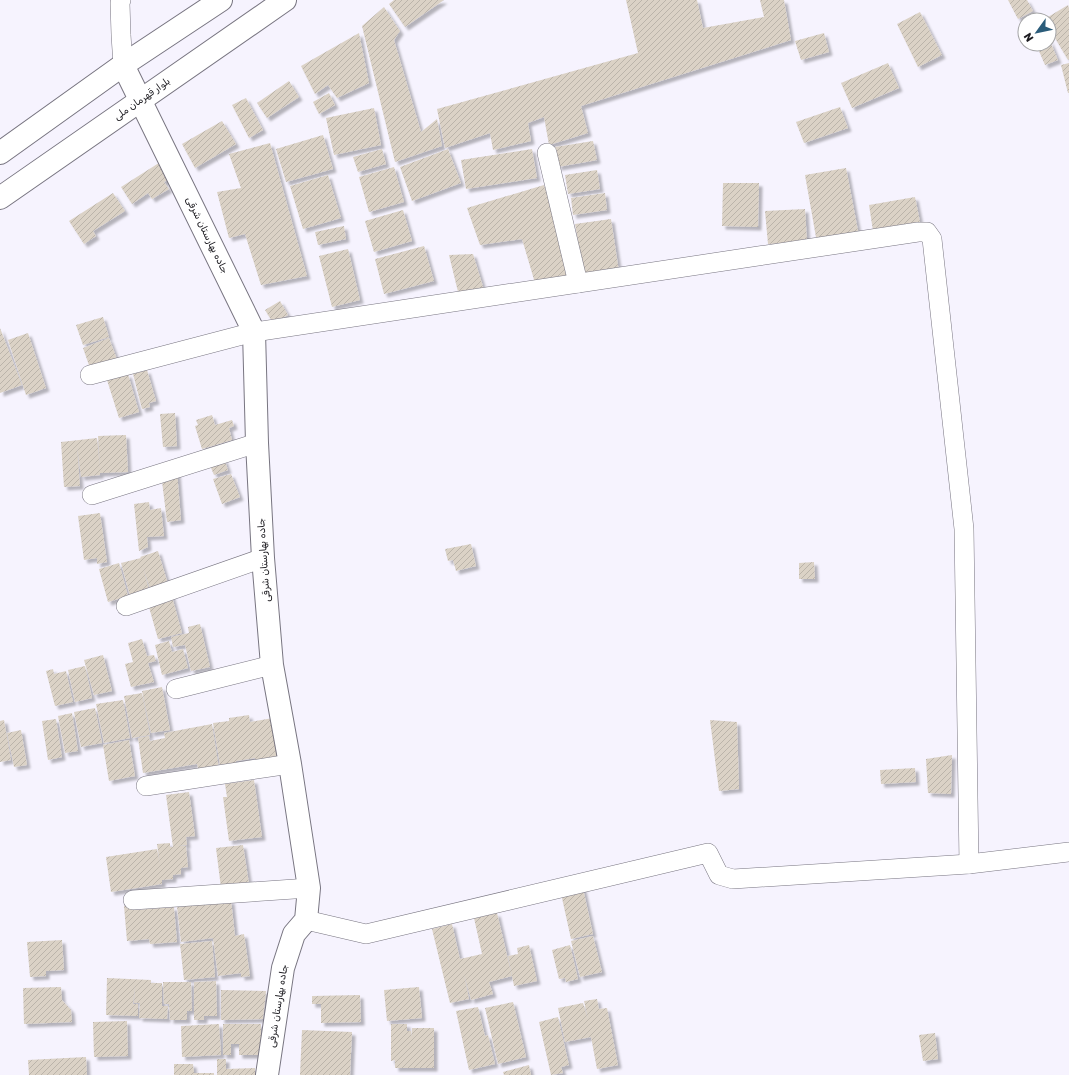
<svg xmlns="http://www.w3.org/2000/svg" width="1069" height="1075" font-family="Rubik,Vazirmatn,sans-serif">
<defs>
<pattern id="building-hatch" width="6" height="6" patternUnits="userSpaceOnUse"><rect width="6" height="6" fill="#dbd2c6"/><path d="M-1 1l2-2M0 6l6-6M5 7l2-2" fill="none" stroke="#bbb4aa"/></pattern>
<filter id="shadow"><feDropShadow dx="3.5" dy="3.5" stdDeviation="1" flood-color="#0004"/></filter>
</defs>
<rect width="100%" height="100%" fill="#f6f3fe"/>
<g fill="url(#building-hatch)" filter="url(#shadow)">
<path d="M394,0h50l-39,27 -16,-23z"/>
<path d="M626,0h71l6,28 61,-11 -4,-17h24l7,40 -210,66 7,27 -39,12 -5,-28 -16,6 3,18 -38,9 -3,-17 -45,15 -8,-39 201,-56z"/>
<path d="M1008,0h19l6,11 -15,8z"/>
<path d="M1068,5l1,3v51l-1,1 -19,-32v-8h-6z"/>
<path d="M384,7l16,24 -6,9 27,92 16,-13 5,27 -47,16 -33,-136z"/>
<path d="M920,12l22,43 -24,12 -21,-43z"/>
<path d="M359,33l10,50 -32,15 -9,-13 -13,9 -14,-28z"/>
<path d="M824,33l5,19 -28,8 -6,-19z"/>
<path d="M1049,39l9,21 -13,5 -9,-21h13z"/>
<path d="M888,63l11,25 -47,20 -11,-25z"/>
<path d="M1069,63v30h-1l-7,-28z"/>
<path d="M289,81l10,16 -32,21 -10,-15z"/>
<path d="M329,93l6,12 -16,9 -6,-12z"/>
<path d="M246,98l17,32 -14,8 -17,-33z"/>
<path d="M840,107l8,21 -44,15 -8,-21z"/>
<path d="M374,108l7,37 -47,10 -8,-37z"/>
<path d="M222,121l14,23 -41,24 -13,-24z"/>
<path d="M323,135l10,34 -47,13 -10,-33z"/>
<path d="M593,141l4,19 -39,7 -3,-20z"/>
<path d="M270,143l37,133 -46,9 -16,-51 -16,4 -12,-46 24,-4 -12,-34z"/>
<path d="M382,149l4,15 -28,8 -5,-15z"/>
<path d="M448,149l13,34 -49,18 -12,-34z"/>
<path d="M532,149l5,29 -71,11 -5,-29z"/>
<path d="M162,161l10,16 -8,5 5,7 -17,10 -4,-6 -16,11 -11,-17z"/>
<path d="M394,167l10,35 -35,10 -10,-35z"/>
<path d="M846,168l13,68 -42,7 -12,-68z"/>
<path d="M597,170l3,19 -32,5 -3,-19z"/>
<path d="M328,175l13,43 -38,11 -13,-43z"/>
<path d="M723,183h36l-1,44 -36,-1z"/>
<path d="M544,185l29,90 -38,8 -13,-44 -42,6 -13,-37z"/>
<path d="M113,193l12,18 -32,20 3,5 -12,8 -15,-23z"/>
<path d="M605,193l2,17 -34,5 -2,-17z"/>
<path d="M915,197l5,25 -47,9 -4,-26z"/>
<path d="M805,209l2,33 -39,2 -3,-33z"/>
<path d="M403,210l9,31 -38,11 -9,-31z"/>
<path d="M611,219l8,53 -35,6 -9,-54z"/>
<path d="M344,226l2,13 -28,6 -3,-13z"/>
<path d="M424,246l10,35 -50,13 -9,-35z"/>
<path d="M348,249l12,51 -28,7 -13,-51z"/>
<path d="M473,254l11,36 -25,6 -10,-41z"/>
<path d="M280,301l8,14 -15,8 -8,-13z"/>
<path d="M103,317l6,20 -26,8 -7,-20z"/>
<path d="M0,328l22,57 -22,8z"/>
<path d="M28,333l18,55 -20,7 -18,-55z"/>
<path d="M109,338l9,24 -27,9 -8,-23z"/>
<path d="M147,370l9,31 -7,2 1,4 -8,2 -9,-35z"/>
<path d="M128,374l11,38 -20,6 -12,-38z"/>
<path d="M175,413l2,33 -14,1 -3,-33z"/>
<path d="M212,415l3,10 17,-5 2,6 -5,2 3,12 -30,9 -7,-23 3,-1 -2,-5z"/>
<path d="M126,435l2,37 -28,1v2l-19,2 -4,-31 3,40 -16,1 -3,-45 36,-4 3,30 -2,-32z"/>
<path d="M224,459l4,11 -14,5 -5,-12z"/>
<path d="M177,472l4,48 -14,2 -6,-49z"/>
<path d="M231,474l9,23 -18,7 -9,-25z"/>
<path d="M149,502l1,8 11,-2 3,28 -17,1 1,10 -9,4 -5,-47z"/>
<path d="M100,513l7,49 -10,2v-6l-13,2 -6,-44z"/>
<path d="M471,544l5,22 -20,5 -3,-11 -5,1 -3,-12z"/>
<path d="M158,551l10,33 -18,5 -7,-22 6,23 -19,6 -9,-33 20,-5 -1,-1z"/>
<path d="M814,562l1,17h-16v-16z"/>
<path d="M119,563l9,33 -20,6 -9,-33z"/>
<path d="M171,593l11,40 -24,6 -11,-39z"/>
<path d="M200,624l10,43 -19,4 -6,-26 -12,2 -2,-10 18,-4 -1,-6z"/>
<path d="M142,639l5,17 7,-1 2,6 -8,2 6,19 -23,5 -6,-23 8,-2 -5,-19z"/>
<path d="M169,641l3,11 11,-3 5,19 -26,7 -7,-30z"/>
<path d="M103,655l9,36 -18,4 -10,-35z"/>
<path d="M85,666l7,32 -17,4 -7,-32z"/>
<path d="M53,669l1,5 12,-3 7,31 -18,4 -9,-35z"/>
<path d="M162,687l8,43 -19,3 -9,-42z"/>
<path d="M142,693l8,42 -18,3 -8,-42z"/>
<path d="M123,700l7,38 -26,5 -8,-39z"/>
<path d="M95,708l7,35 -21,4 -7,-35z"/>
<path d="M72,713l6,38 -13,2 -7,-37z"/>
<path d="M249,715l1,7 23,-4 7,42 -23,4 -2,-6 -19,3v2l-16,2 -7,-42 16,-2v-3z"/>
<path d="M56,719l6,38 -14,3 -6,-39z"/>
<path d="M4,720l7,40 -11,2v-41z"/>
<path d="M710,720l27,2 2,67 -20,2z"/>
<path d="M212,724l7,45 -20,3 -2,-8 -54,9 -5,-35 11,-2 1,5 15,-3 -1,-5z"/>
<path d="M21,730l6,35 -13,2 -7,-34z"/>
<path d="M129,740l6,36 -26,5 -6,-36z"/>
<path d="M952,755l-1,39 -23,-1 -2,-34z"/>
<path d="M915,768l1,14 -35,2 -1,-14z"/>
<path d="M254,780l8,57 -33,4 -6,-44h4l-2,-13z"/>
<path d="M189,792l6,44 -9,1 1,8 -10,1h9l2,21 -7,1v6l-8,1v4l-11,1v4l-51,8 -5,-35 51,-8 3,15 -3,-20 13,-1v4h3l-7,-52z"/>
<path d="M243,845l6,39 -28,4 -5,-40z"/>
<path d="M582,884l11,50 -22,5 -11,-50z"/>
<path d="M231,900l4,36 9,-2 6,42 -9,1v-4l-23,3 -5,-38 -32,4 -4,-35z"/>
<path d="M134,905l1,5 39,-3 3,35 -27,2 -1,-5 -22,2 -3,-35z"/>
<path d="M497,913l15,63 -23,6 4,12 -22,6 -7,-26 5,25 -19,4 -18,-74 20,-5 8,35 22,-5 -8,-36z"/>
<path d="M593,936l9,36 -22,5 -9,-36z"/>
<path d="M62,940l2,30 -18,1v5l-16,1 -3,-35z"/>
<path d="M212,941l3,36 -31,3 -4,-36z"/>
<path d="M529,945l8,36 -23,5 -6,-30 10,-2 -1,-6z"/>
<path d="M570,945l8,34 -12,3 -1,-4 -6,1 -7,-29z"/>
<path d="M107,978l44,2v3h11v23h6l-1,13 -28,-1 1,-15h-6l1,-18 -2,19h5v12l-32,-1z"/>
<path d="M216,981l1,35h-13v4h-10v-38z"/>
<path d="M163,982h28l1,29h-5v9h-17l-1,-16h-5z"/>
<path d="M61,987l1,13 9,10 1,12 -48,2 -1,-36z"/>
<path d="M419,987l3,31 -35,3 -3,-31z"/>
<path d="M221,990l45,1 -3,28 -42,1z"/>
<path d="M360,995l1,27 -40,1v-19h-9v-8z"/>
<path d="M597,999l2,10 8,-1 11,57 -21,4 -6,-32 -26,5 -7,-34 25,-5 5,16 -4,-18z"/>
<path d="M513,1002l13,55 -28,7 -13,-56z"/>
<path d="M478,1007l7,29 3,-1 7,29 -26,6 -13,-59z"/>
<path d="M558,1017l11,48 -8,2 2,6 -12,2 -12,-53z"/>
<path d="M127,1021l1,35 -34,1 -1,-35z"/>
<path d="M219,1024l2,31 -39,2 -1,-31z"/>
<path d="M223,1024h38v31h-22v-11h-8v11h-8z"/>
<path d="M391,1024h16v7h4v7l1,-10h22v40h-39v-8l-4,1z"/>
<path d="M302,1030l50,2 -2,43h-50z"/>
<path d="M935,1033l3,26 -15,2 -4,-26z"/>
<path d="M86,1057l1,18h-58l-1,-15z"/>
<path d="M217,1059h9v10l29,-1v7h-38z"/>
<path d="M174,1064h19l1,9h20v2h-40z"/>
<path d="M529,1065l2,10h-27l-1,-3z"/>
</g>
<g fill="none" stroke-linecap="round" stroke-linejoin="round">
<defs>
<g id="street">
<path d="M121,0l-1,3 1,32 2,30"/>
<path d="M547,153l31,130"/>
<path d="M90,375l164,-43 664,-100h9l5,7 32,290 5,335"/>
<path d="M92,495l165,-52"/>
<path d="M126,606l137,-48"/>
<path d="M176,689l96,-24"/>
<path d="M146,786l144,-22"/>
<path d="M133,900l176,-12"/>
<path d="M306,920l60,14 342,-81 11,22 14,4 236,-15 100,-12"/>
</g>
<path id="secondary" d="M123,65l131,267 3,111 6,115 9,107 18,99 19,124 -3,32 -12,14 -11,34 -16,107"/>
<g id="highway">
<path d="M0,153l123,-88 98,-65"/>
<path d="M0,198l285,-198"/>
</g>
</defs>
<use href="#street" stroke="#787581" stroke-width="20"/>
<use href="#secondary" stroke="#787581" stroke-width="24"/>
<use href="#highway" stroke="#787581" stroke-width="24"/>
<use href="#street" stroke="#fff" stroke-width="19"/>
<use href="#secondary" stroke="#fff" stroke-width="22"/>
<use href="#highway" stroke="#fff" stroke-width="22"/>
</g>
<g text-anchor="middle" dominant-baseline="central" stroke-width="3" stroke-linejoin="round" paint-order="stroke">
<g font-size="10" fill="#1c1b20" stroke="#fff">
<text transform="translate(142 99) rotate(-35)">بلوار قهرمان ملی</text>
<text transform="translate(207 235) rotate(64)">جاده بهارستان شرقی</text>
<text transform="translate(264 560) rotate(-94)">جاده بهارستان شرقی</text>
<text transform="translate(278 1006) rotate(-81)">جاده بهارستان شرقی</text>
</g>
</g>
<g transform="translate(1037 32) rotate(237)"><circle r="19" fill="#ffffff" stroke="#a4a4a6"/>
<path d="M0-3L7 15L0 10L-7 15Z" fill="#2b5c7a"/>
<text y="-6" font-size="11" font-weight="bold" text-anchor="middle" fill="#1c1b20">N</text>
</g>
</svg>
